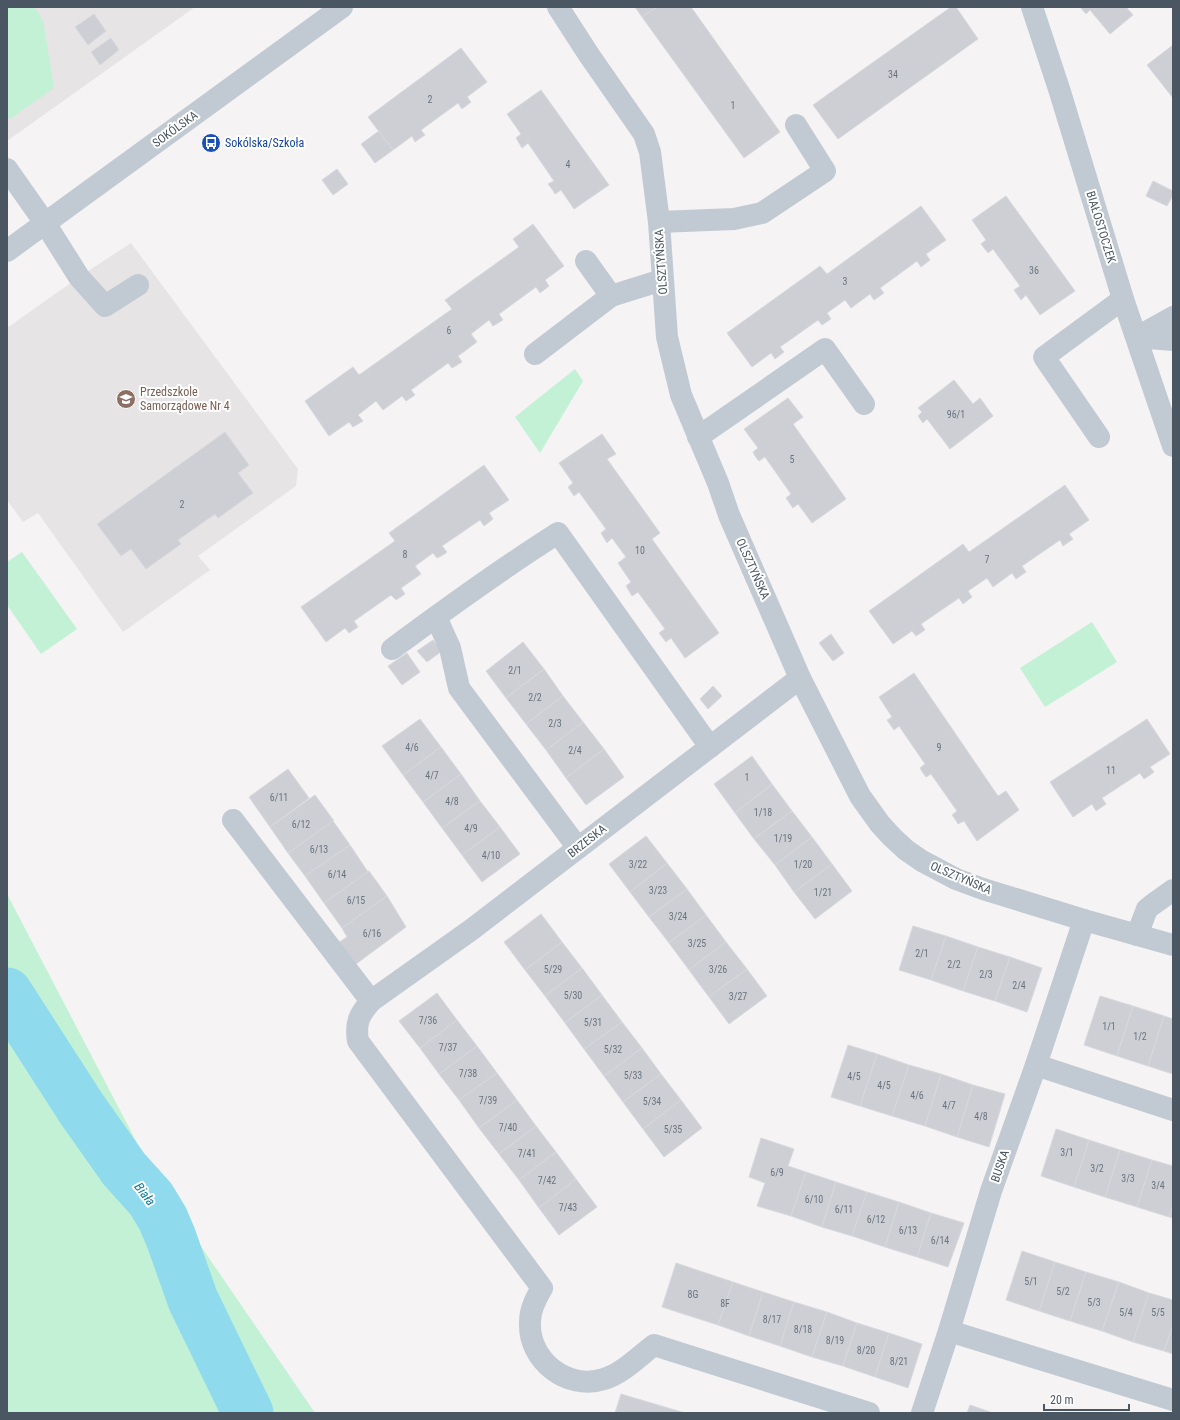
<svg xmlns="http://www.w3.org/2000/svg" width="1180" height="1420" font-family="'Roboto Condensed',sans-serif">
<rect width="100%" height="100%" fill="#f5f3f3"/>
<g fill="#e6e4e5">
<path d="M7,7h188l-188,134z"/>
<path d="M131,243l167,226 -2,17 -98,70 12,14 -87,62 -85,-119 -15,9 -16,-22v-172l72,-51z"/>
</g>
<g fill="#c3f1d5">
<path d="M7,7h27l9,13 11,68 -44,31 -3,-3z"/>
<path d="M575,369l8,12 -43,72 -25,-36z"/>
<path d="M22,552l55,77 -36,25 -34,-49v-43z"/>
<path d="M1092,622l25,40 -72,45 -25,-39z"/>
<path d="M7,894l152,291 156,228h-308z"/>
</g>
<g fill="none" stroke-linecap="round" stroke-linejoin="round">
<path stroke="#90daee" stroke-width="51" d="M7,993l74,115 43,61 27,30 12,20 8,19 22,62 55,113"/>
</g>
<g fill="#cdcfd5" stroke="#d7d9de">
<path d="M635,7h22l-15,10z"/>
<path d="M657,7h34l89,125 -36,26 -102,-141z"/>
<path d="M951,7h5l22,32 -140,100 -25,-34z"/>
<path d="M1080,7h46l7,8 -23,19 -20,-24 -4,4z"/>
<path d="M94,14l12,17 -18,14 -13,-18z"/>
<path d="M111,38l8,12 -19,15 -9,-13z"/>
<path d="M1173,45v53l-26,-33z"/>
<path d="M461,48l26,34 -20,15 4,5 -9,7 -4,-6 -37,27 4,5 -6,4 -4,3 -3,-6 -19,14 -25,-33z"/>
<path d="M541,90l68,95 -35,24 -13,-19 -6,4 -3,-5 -4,-5 6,-3 -26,-38 -6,5 -6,-10 5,-4 -14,-20z"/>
<path d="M379,131l14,19 -18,13 -14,-19z"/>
<path d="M337,169l11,15 -15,11 -11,-15z"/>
<path d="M1153,181l20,10v4l-6,11 -21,-10z"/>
<path d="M1006,196l69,95 -35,24 -14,-20 -5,5 -7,-10 6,-4 -27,-37 -5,4 -7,-9 5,-4 -14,-20z"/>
<path d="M921,206l25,34 -20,14 4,6 -9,7 -4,-6 -37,27 4,5 -10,7 -4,-6 -19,14 -6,-8 -18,13 4,6 -9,6 -4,-5 -38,27 4,5 -9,7 -4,-6 -19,14 -25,-34 93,-67 7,8z"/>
<path d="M533,224l31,42 -19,14 4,6 -9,7 -4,-6 -37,27 4,6 -10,6 -4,-6 -18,14 6,8 -19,14 4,6 -10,6 -4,-5 -37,27 4,5 -9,6 -4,-5 -19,14 -7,-9 -18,14 5,6 -10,6 -4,-5 -20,14 -24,-35 48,-34 6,8 93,-66 -7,-9 74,-53 -6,-8z"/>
<path d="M954,380l19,24 7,-6 13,18 -43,33 -23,-30 -4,4 -5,-7 4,-4 -4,-4z"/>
<path d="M788,398l15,19 -10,7 53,75 -34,24 -14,-19 -5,4 -7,-10 5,-4 -26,-37 -6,4 -4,-5 -2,-4 5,-4 -14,-19z"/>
<path d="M225,432l24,33 -11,8 15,20 -35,25 -3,-4 -37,26 3,4 -35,25 -15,-20 -10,7 -24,-32z"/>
<path d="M602,434l14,20 -9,5 53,74 -8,6 67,94 -34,25 -14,-20 -5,4 -7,-9 6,-4 -27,-37 -6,4 -6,-10 5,-4 -13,-19 8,-6 -14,-19 -5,5 -6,-10 5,-4 -27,-37 -5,4 -6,-9 5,-4 -14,-20z"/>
<path d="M484,465l25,35 -20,13 4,6 -9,7 -4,-6 -38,26 5,6 -4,3 -6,3 -4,-5 -18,13 6,8 -20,14 4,6 -9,6 -5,-5 -37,26 4,6 -9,6 -4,-5 -19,14 -25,-35 94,-66 -6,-8z"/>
<path d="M1065,485l24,35 -20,14 4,5 -10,7 -3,-6 -38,26 4,6 -10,7 -4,-6 -19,14 -6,-9 -19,13 4,6 -9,7 -4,-6 -38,26 4,6 -9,6 -4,-5 -19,13 -24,-33 94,-67 6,8z"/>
<path d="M831,634l13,19 -11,8 -14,-18z"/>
<path d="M433,640l9,11 -15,11 -10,-11z"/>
<path d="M523,642l21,27 -38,29 -20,-27z"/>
<path d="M407,653l13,19 -18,13 -14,-19z"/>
<path d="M544,669l19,27 -37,28 -20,-26z"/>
<path d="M914,673l84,123 8,-5 13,19 -42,31 -13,-20 -6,3 -3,-5 -3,-4 5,-4 -26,-37 -5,3 -3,-4 -3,-5 5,-4 -26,-38 -5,4 -7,-10 5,-3 -13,-20z"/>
<path d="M713,686l9,10 -14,13 -8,-10z"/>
<path d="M563,696l20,26 -37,28 -20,-26z"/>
<path d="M420,719l21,28 -38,28 -21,-29z"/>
<path d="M1147,719l23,35 -20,13 4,5 -4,3 -6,4 -4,-6 -38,25 4,6 -10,7 -4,-7 -19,13 -23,-35z"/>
<path d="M583,722l21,27 -38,29 -20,-28z"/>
<path d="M441,747l20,27 -38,28 -20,-27z"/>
<path d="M604,749l20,28 -38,28 -20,-27z"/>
<path d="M752,756l20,28 -37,29 -21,-29z"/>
<path d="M288,769l21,29 -39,29 -21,-30z"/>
<path d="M461,774l19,27 -38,27 -19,-26z"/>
<path d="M772,784l20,27 -38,28 -19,-26z"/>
<path d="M315,795l19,26 -46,32 -18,-26z"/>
<path d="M480,801l20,26 -38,28 -20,-27z"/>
<path d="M792,811l20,26 -37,28 -21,-26z"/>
<path d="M333,821l17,24 -45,31 -17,-23z"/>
<path d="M500,827l20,27 -38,28 -20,-27z"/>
<path d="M646,836l21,27 -37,29 -21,-28z"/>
<path d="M812,837l20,27 -38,28 -19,-27z"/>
<path d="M350,845l18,27 -44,31 -19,-27z"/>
<path d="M667,863l20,26 -38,28 -19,-25z"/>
<path d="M832,864l20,27 -37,28 -21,-27z"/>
<path d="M369,871l18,25 -45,32 -18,-25z"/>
<path d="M687,889l19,26 -37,28 -20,-26z"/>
<path d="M387,896l19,31 -54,40 -17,-22 12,-8 -5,-9z"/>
<path d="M541,914l21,28 -37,28 -21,-28z"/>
<path d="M706,915l20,27 -37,28 -20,-27z"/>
<path d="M913,926l33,10 -15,44 -32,-10z"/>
<path d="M946,936l32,11 -15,44 -32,-11z"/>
<path d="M562,942l20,26 -37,28 -20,-26z"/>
<path d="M726,942l21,27 -38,28 -20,-27z"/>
<path d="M978,947l32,10 -15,44 -32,-10z"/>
<path d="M1010,957l32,11 -15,44 -32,-11z"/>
<path d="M582,968l20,27 -37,28 -20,-27z"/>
<path d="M747,969l20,27 -38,28 -20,-27z"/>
<path d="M437,993l20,27 -37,28 -21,-27z"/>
<path d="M602,995l20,27 -38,27 -19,-26z"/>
<path d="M1100,996l33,10 -16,50 -33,-11z"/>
<path d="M1133,1006l31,10 -16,50 -31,-10z"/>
<path d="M1164,1016l9,3v55l-25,-8z"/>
<path d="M457,1020l20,26 -38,28 -19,-26z"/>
<path d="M622,1022l20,26 -38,28 -20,-27z"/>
<path d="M848,1045l29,9 -17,52 -29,-9z"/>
<path d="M477,1046l20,27 -38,27 -20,-26z"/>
<path d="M642,1048l19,26 -38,28 -19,-26z"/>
<path d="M877,1054l32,11 -17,51 -32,-10z"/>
<path d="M909,1065l32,9 -16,52 -33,-10z"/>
<path d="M497,1073l20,27 -38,28 -20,-28z"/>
<path d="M661,1074l20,26 -38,29 -20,-27z"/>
<path d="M941,1074l32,11 -16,52 -32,-11z"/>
<path d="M973,1085l32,9 -16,53 -32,-10z"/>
<path d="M517,1100l19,26 -37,28 -20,-26z"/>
<path d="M681,1100l21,28 -38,29 -21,-28z"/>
<path d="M536,1126l20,26 -37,28 -20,-26z"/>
<path d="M1056,1129l33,11 -15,47 -33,-11z"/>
<path d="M761,1138l33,11 -6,17 18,6 -15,44 -34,-10 8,-23 -16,-6z"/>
<path d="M1089,1140l31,10 -15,47 -31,-10z"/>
<path d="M1120,1150l32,10 -15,47 -32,-10z"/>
<path d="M556,1152l20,27 -37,29 -20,-28z"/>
<path d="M1152,1160l21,6v39l-4,12 -32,-10z"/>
<path d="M806,1172l30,10 -14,45 -31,-11z"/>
<path d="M576,1179l21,28 -38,28 -20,-27z"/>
<path d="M836,1182l31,10 -15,44 -30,-9z"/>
<path d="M867,1192l32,10 -14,45 -33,-11z"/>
<path d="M899,1202l32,11 -14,44 -32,-10z"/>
<path d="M1173,1205v13l-4,-1z"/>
<path d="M931,1213l33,10 -16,44 -31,-10z"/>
<path d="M1022,1251l33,11 -16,49 -33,-11z"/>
<path d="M1055,1262l31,10 -16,49 -31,-10z"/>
<path d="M676,1263l57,19 -15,43 -56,-18z"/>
<path d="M1086,1272l33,10 -17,49 -32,-10z"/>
<path d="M733,1282l30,10 -14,44 -31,-11z"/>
<path d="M1119,1282l30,11 -16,49 -31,-11z"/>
<path d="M763,1292l31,10 -14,44 -31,-10z"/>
<path d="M1149,1293l24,7v25l-9,26 -31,-9z"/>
<path d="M794,1302l33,10 -15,45 -32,-11z"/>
<path d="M827,1312l30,11 -14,43 -31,-9z"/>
<path d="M857,1323l32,10 -14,44 -32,-11z"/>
<path d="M1173,1325v29l-9,-3z"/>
<path d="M889,1333l33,11 -14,44 -33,-11z"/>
<path d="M621,1394l64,19h-70z"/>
<path d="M970,1405l23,8h-26z"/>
</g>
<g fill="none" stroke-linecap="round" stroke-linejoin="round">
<g stroke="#c1cad2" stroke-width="22">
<path d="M558,7l31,48 55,79 6,18 9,70 8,115 14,58 37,88 11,32 71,163 60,118 20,28 12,13 14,13 16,11 34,18 27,10 101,31 89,25"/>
<path d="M1032,7l28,85 63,207 50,147"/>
<path d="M7,169l38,54 34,54 26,29 33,-21"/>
<path d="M659,222l75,-3 28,-6 63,-42 -29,-46"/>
<path d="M7,251l335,-244"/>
<path d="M586,261l25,35 51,-16"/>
<path d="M1173,317l-36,20 36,3"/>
<path d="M535,354l76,-58"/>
<path d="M698,437l127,-88 39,55"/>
<path d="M1099,437l-55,-80 79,-58"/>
<path d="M436,617l14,31 9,40 119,160"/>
<path d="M392,649c54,-40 109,-80 166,-116l152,214"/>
<path d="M800,678l-329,252 -100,71c-12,14 -16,22 -13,40l184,247c-6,10 -12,21 -12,34 -2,38 37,69 74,57 19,-6 34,-22 50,-34l215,68"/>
<path d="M233,820l138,181"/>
<path d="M1137,935l10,-26 5,-4 21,-15"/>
<path d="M1036,1065l137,45"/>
<path d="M949,1331l224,69"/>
<path d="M922,1413l27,-82 42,-140 45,-126 48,-145"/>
</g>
</g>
<defs>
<symbol id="bus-disc" viewBox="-11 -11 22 22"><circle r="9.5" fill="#1a4fb4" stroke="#fff"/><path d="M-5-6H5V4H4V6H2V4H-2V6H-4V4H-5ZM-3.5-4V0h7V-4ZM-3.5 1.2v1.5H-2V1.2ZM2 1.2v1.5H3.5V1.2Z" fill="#fff"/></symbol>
<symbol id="school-disc" viewBox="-11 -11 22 22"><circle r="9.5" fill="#8d6e63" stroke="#fff"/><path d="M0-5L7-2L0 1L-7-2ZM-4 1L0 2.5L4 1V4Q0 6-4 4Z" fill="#fff"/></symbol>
</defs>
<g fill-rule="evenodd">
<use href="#bus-disc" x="200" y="132" width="22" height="22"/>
<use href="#school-disc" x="115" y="388" width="22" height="22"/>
</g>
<g text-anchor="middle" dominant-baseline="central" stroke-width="4" stroke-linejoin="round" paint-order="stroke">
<g font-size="10" fill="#6b747e">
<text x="893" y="74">34</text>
<text x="430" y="99">2</text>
<text x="733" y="105">1</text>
<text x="568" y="164">4</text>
<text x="1034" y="270">36</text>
<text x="845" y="281">3</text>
<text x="449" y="330">6</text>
<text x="956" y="414">96/1</text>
<text x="792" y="459">5</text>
<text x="182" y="504">2</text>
<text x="640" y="550">10</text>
<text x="405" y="554">8</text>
<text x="987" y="559">7</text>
<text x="515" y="670">2/1</text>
<text x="535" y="697">2/2</text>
<text x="555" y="723">2/3</text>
<text x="412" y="747">4/6</text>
<text x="939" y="747">9</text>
<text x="575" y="750">2/4</text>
<text x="1111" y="770">11</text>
<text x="432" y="775">4/7</text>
<text x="747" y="777">1</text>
<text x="279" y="797">6/11</text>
<text x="452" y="801">4/8</text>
<text x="763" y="812">1/18</text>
<text x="301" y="824">6/12</text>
<text x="471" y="828">4/9</text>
<text x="783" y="838">1/19</text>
<text x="319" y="849">6/13</text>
<text x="491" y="855">4/10</text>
<text x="638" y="864">3/22</text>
<text x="803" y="864">1/20</text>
<text x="337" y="874">6/14</text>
<text x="658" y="890">3/23</text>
<text x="823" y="892">1/21</text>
<text x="356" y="900">6/15</text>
<text x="678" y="916">3/24</text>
<text x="372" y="933">6/16</text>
<text x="697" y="943">3/25</text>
<text x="922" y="953">2/1</text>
<text x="954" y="964">2/2</text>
<text x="553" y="969">5/29</text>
<text x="718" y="969">3/26</text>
<text x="986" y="974">2/3</text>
<text x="1019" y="985">2/4</text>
<text x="573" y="995">5/30</text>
<text x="738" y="996">3/27</text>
<text x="428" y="1020">7/36</text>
<text x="593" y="1022">5/31</text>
<text x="1109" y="1026">1/1</text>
<text x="1140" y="1036">1/2</text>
<text x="448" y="1047">7/37</text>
<text x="613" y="1049">5/32</text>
<text x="468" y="1073">7/38</text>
<text x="633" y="1075">5/33</text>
<text x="854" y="1076">4/5</text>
<text x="884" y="1085">4/5</text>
<text x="917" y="1095">4/6</text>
<text x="488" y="1100">7/39</text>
<text x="652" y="1101">5/34</text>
<text x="949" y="1105">4/7</text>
<text x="981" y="1116">4/8</text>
<text x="508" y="1127">7/40</text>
<text x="673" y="1129">5/35</text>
<text x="1067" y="1152">3/1</text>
<text x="527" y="1153">7/41</text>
<text x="1097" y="1168">3/2</text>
<text x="777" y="1172">6/9</text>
<text x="1128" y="1178">3/3</text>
<text x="547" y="1180">7/42</text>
<text x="1158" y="1185">3/4</text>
<text x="814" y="1199">6/10</text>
<text x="568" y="1207">7/43</text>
<text x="844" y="1209">6/11</text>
<text x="876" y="1219">6/12</text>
<text x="908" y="1230">6/13</text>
<text x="940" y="1240">6/14</text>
<text x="1031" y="1281">5/1</text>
<text x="1063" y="1291">5/2</text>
<text x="693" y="1294">8G</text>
<text x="1094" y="1302">5/3</text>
<text x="725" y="1303">8F</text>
<text x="1126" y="1312">5/4</text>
<text x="1158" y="1312">5/5</text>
<text x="772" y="1319">8/17</text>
<text x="803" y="1329">8/18</text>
<text x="835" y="1340">8/19</text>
<text x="866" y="1350">8/20</text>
<text x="899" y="1361">8/21</text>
</g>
<g font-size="12" fill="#4a5661" stroke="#fff">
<text transform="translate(175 129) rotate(-36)">SOKÓLSKA</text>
<text transform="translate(1101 227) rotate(73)">BIAŁOSTOCZEK</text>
<text transform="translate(661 262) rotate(-94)">OLSZTYŃSKA</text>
<text transform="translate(753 569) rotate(66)">OLSZTYŃSKA</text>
<text transform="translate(587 841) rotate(-38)">BRZESKA</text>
<text transform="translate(961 878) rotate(23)">OLSZTYŃSKA</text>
<text transform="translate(1000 1166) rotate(-71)">BUSKA</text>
</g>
<g font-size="12" fill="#164399" stroke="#fff" text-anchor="start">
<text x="225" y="143">Sokólska/Szkoła</text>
</g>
<g font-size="12" fill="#785e54" stroke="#fff" text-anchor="start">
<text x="140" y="392">Przedszkole<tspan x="140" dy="14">Samorządowe Nr 4</tspan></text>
</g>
<g font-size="13" font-style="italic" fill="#0c7c9b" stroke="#fff">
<text transform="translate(145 1194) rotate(53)">Biała</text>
</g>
</g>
<rect width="1180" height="1420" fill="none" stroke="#4a5661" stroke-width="16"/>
<path d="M1044 1404v6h85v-6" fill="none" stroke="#4a5661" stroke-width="2"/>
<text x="1050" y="1404" font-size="12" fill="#4a5661" stroke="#ffffff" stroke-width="3" paint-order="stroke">20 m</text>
</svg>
